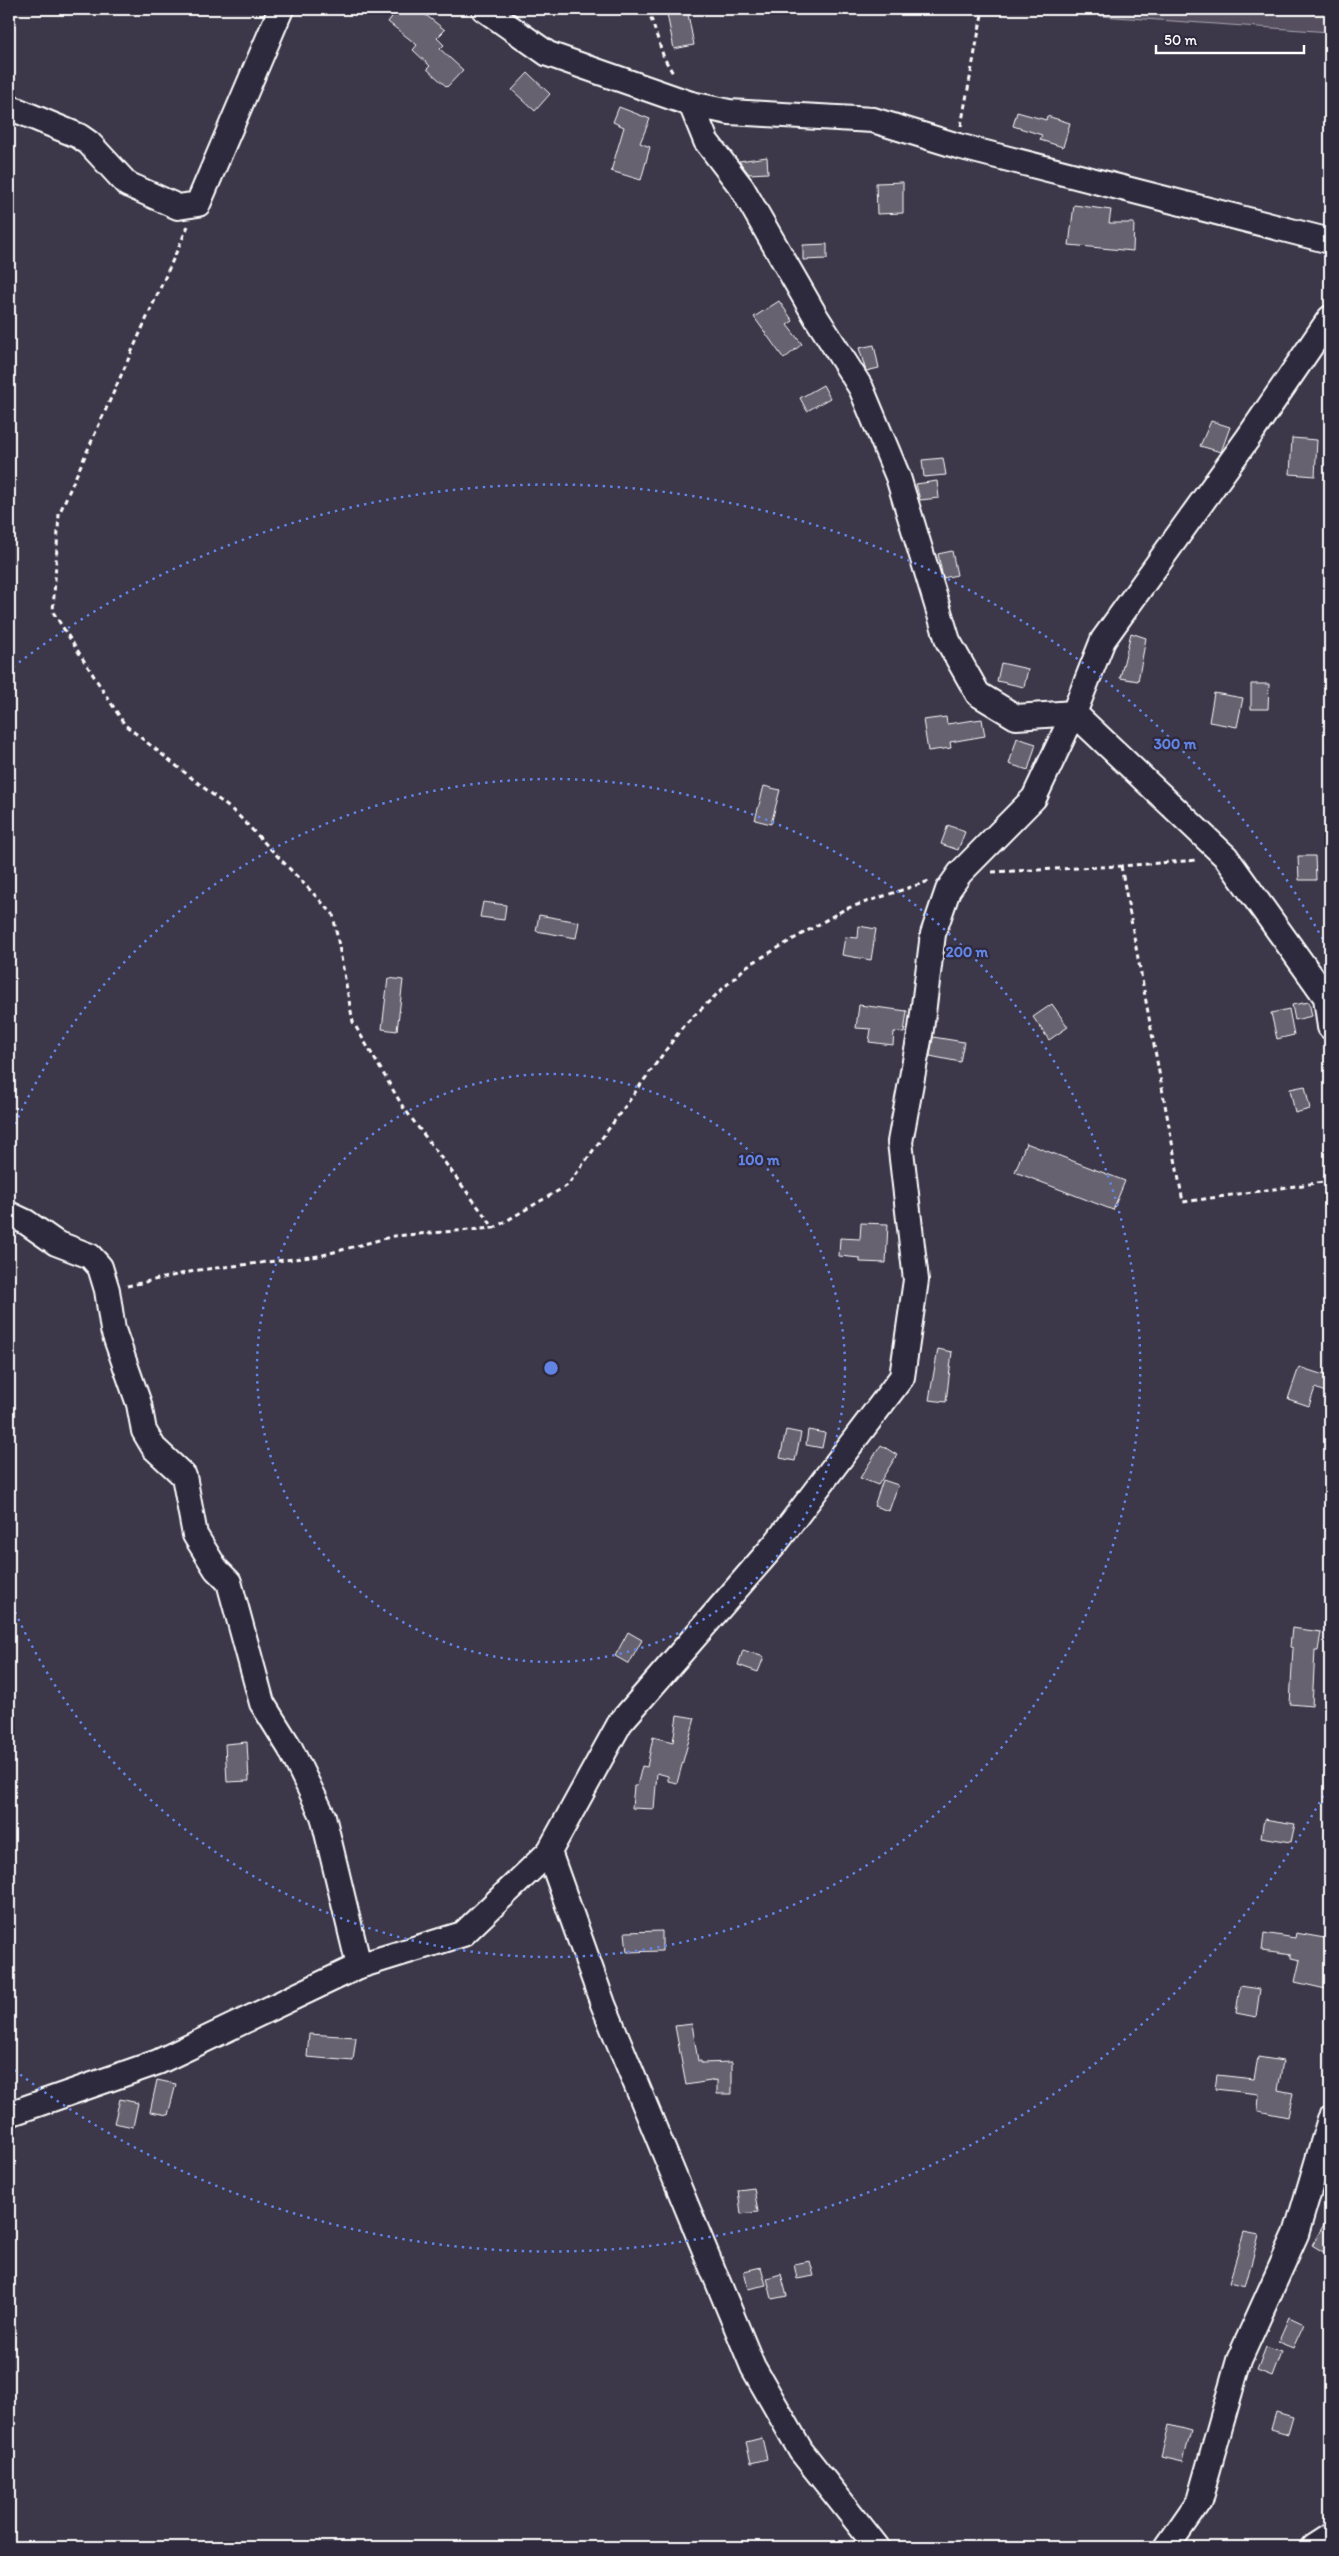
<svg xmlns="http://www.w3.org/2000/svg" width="1339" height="2556" font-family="Itim,sans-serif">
<rect width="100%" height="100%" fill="#3c3749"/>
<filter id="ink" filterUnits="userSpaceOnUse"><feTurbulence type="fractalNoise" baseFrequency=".02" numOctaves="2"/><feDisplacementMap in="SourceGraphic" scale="10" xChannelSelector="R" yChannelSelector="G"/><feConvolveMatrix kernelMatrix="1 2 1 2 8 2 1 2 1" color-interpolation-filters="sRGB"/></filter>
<g filter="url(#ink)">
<path fill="#555060" stroke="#aaa8b0" d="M1102,9h228v23l-229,-16z"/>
<g fill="#666270" stroke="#fff">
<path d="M398,9h20l27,21 -8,8 7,7 -4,4 23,21 -16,17 -20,-18 3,-3 -17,-16 4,-5 -29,-23z"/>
<path d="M666,9h21l7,36 -20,4z"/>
<path d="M528,73l22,21 -15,17 -23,-21z"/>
<path d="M619,107l31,12 -10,24 10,4 -9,33 -30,-9 13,-44 -11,-5z"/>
<path d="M1017,112l29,8 1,-4 23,7 -7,24 -23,-7 2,-5 -29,-9z"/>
<path d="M767,157l1,16 -19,1 -10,-13z"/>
<path d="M903,182v31l-26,1 -1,-31z"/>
<path d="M1074,205l37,5 -2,13h25l-1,28 -64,-6z"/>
<path d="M827,244v15l-24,1v-15z"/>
<path d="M779,301l14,20 -6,4 15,19 -18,15 -30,-42z"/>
<path d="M874,345l5,23 -13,3 -7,-23z"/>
<path d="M823,385l7,13 -23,13 -7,-13z"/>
<path d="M1211,421l19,6 -9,25 -21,-6z"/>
<path d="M1292,438l25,2 -2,36 -25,-2z"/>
<path d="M943,458l3,17 -22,2 -2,-17z"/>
<path d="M937,481l2,17 -19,2 -4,-16z"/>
<path d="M952,551l5,24 -14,3 -5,-24z"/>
<path d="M1131,633l15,5 -8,43 -18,-3z"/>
<path d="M1001,663l27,6 -4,18 -27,-6z"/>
<path d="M1251,684h18l-1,25h-17z"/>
<path d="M1214,693l29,5 -6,29 -28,-5z"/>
<path d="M946,717l1,7 35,-5 3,17 -35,6 1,6 -23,3 -5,-31z"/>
<path d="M1017,738l19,6 -8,26 -19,-6z"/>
<path d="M764,786l16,4 -9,34 -16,-4z"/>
<path d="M948,825l17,7 -7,18 -17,-6z"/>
<path d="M1298,856h17l1,24h-17z"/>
<path d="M483,902l23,3 -2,15 -24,-3z"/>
<path d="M539,915l40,7 -3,16 -40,-7z"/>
<path d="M859,926l17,3 -5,31 -29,-5 3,-18 13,1z"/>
<path d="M388,978l15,2 -6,51 -15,-2z"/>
<path d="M1309,1002l3,14 -17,4 -3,-15z"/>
<path d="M1052,1004l16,23 -19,13 -16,-23z"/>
<path d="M859,1005l48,6 -3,22 -10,-1 -1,13 -24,-3 2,-13 -15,-1z"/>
<path d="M1289,1009l5,26 -17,4 -6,-26z"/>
<path d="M933,1037l31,5 -4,20 -30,-6z"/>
<path d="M1305,1086l5,23 -15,4 -5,-24z"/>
<path d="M1026,1143l99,38 -12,29 -98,-38z"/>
<path d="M861,1223l27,1 -2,39 -26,-1v-4l-21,-2 1,-18 20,1z"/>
<path d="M938,1349l14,3 -6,50 -17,-2z"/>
<path d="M1299,1367l31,10v17l-15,-6 -6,18 -21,-7z"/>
<path d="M786,1430l15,3 -6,28 -15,-3z"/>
<path d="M808,1430l17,3 -3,15 -16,-3z"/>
<path d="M881,1445l16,10 -19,30 -18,-7z"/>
<path d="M883,1480l15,5 -9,26 -15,-5z"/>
<path d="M1292,1628l29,4 -3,19h-3l-3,55 -22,-2 3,-56 -3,-1z"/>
<path d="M628,1632l14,8 -13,24 -14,-8z"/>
<path d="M743,1650l21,7 -6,15 -20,-7z"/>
<path d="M677,1715l18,3 -18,65 -9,-2v-5l-11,-3 -3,36 -22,-1 2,-22h3l5,-20 5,1 6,-30 20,5z"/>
<path d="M247,1742l2,39 -22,1 -2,-38z"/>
<path d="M1264,1819l31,5 -4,18 -30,-5z"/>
<path d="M662,1931v20l-35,1 -2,-20z"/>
<path d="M1264,1933l31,5 1,-5 34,6 -5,31 5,1v19l-35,-8 5,-22 -9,-2v-3l-29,-4z"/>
<path d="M1240,1986l20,3 -4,28 -20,-4z"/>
<path d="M692,2024l6,37h3v2l31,-1v32h-15v-14l-31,5 -11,-59z"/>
<path d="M309,2034l47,3 -3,24 -46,-4z"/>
<path d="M1258,2057l25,4 -5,29 15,3 -5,24 -30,-6 1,-17 -44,-5 2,-14 37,4z"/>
<path d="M157,2080l19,4 -8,31 -18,-3z"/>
<path d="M120,2099l18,4 -5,24 -19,-4z"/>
<path d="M754,2188l4,24 -17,2 -3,-24z"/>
<path d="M1330,2214v42l-18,-11z"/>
<path d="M1244,2232l15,3 -14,52 -16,-4z"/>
<path d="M810,2261l4,15 -17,3 -3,-15z"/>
<path d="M761,2267l5,18 -18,4 -4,-18z"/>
<path d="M781,2274l6,22 -15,3 -5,-21z"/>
<path d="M1289,2317l15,7 -11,24 -15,-6z"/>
<path d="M1266,2347l15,5 -9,24 -15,-6z"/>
<path d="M1276,2412l17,5 -5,17 -17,-5z"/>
<path d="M1169,2425l22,6 -8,31 -22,-5z"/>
<path d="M762,2438l5,21 -16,4 -5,-21z"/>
</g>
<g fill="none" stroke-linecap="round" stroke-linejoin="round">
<defs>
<g id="street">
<path d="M484,9l64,45 143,50 38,8 144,8 85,26 372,95"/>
<path d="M691,104l15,37 36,47 74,129 45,71 37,89 50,164 30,53 38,23 58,-4 152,144 100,140 4,30"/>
<path d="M9,107l70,29 10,7 38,41 51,23 20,-3 83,-195"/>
<path d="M9,1214l17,8 30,21 34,13 10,11 7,23 6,40 26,74 5,27 10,17 30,28 11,59 21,34 13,13 33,121 28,45 33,68 36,150"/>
<path d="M9,2114l149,-52 201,-96 104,-32 86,-82"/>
<path d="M877,2547l-76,-96 -48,-84 -150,-363 -54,-152 71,-129 156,-180 126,-166 14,-97 -16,-138 21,-113 12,-95 15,-44 12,-17 74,-75 40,-85 29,-73 145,-202 82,-120"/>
<path d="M1167,2547l32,-46 40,-141 57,-126 34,-115"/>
<path d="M1313,2547l17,-11"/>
</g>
</defs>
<use href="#street" stroke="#fff" stroke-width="28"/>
<g stroke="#fff" stroke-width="3" stroke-dasharray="5 4" stroke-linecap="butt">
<path d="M648,9l16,49 10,17"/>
<path d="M961,126l22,-117"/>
<path d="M188,226l-129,288 -6,98 72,113 112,89 96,100 20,108 50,85 91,121 74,-43 116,-160 63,-59 98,-57 84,-28"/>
<path d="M1121,866l62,336 147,-21"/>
<path d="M992,872l129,-6 77,-6"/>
<path d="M127,1286l72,-16 120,-14 75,-20 99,-8"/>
</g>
<use href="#street" stroke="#2f2a3d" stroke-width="24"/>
</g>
</g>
<g fill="none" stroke="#6183e4" stroke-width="2.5" stroke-dasharray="2.5 5">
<circle cx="551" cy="1368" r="294"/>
<path d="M9 1138A589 589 0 1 1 9 1598"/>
<path d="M1327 1789A883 883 0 0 1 13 2069M13 667A883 883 0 0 1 1327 947"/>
</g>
<circle cx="551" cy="1368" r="8" fill="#6183e4" stroke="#2f2a3d" stroke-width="2.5"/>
<g font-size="15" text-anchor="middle" font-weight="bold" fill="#6183e4" stroke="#2f2a3d" stroke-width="4.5" stroke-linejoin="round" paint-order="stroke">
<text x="1175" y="749">300 m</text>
<text x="967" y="957">200 m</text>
<text x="759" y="1165">100 m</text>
</g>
<rect width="1339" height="2556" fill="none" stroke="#2f2a3d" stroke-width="30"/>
<rect x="15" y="15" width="1309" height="2526" fill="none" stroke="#fff" stroke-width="2" filter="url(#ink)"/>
<path d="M1156 45v8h148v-8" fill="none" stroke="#ffffff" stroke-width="2.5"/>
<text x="1164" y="45" font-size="15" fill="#ffffff" stroke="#2f2a3d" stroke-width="4" paint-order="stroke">50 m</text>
</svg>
